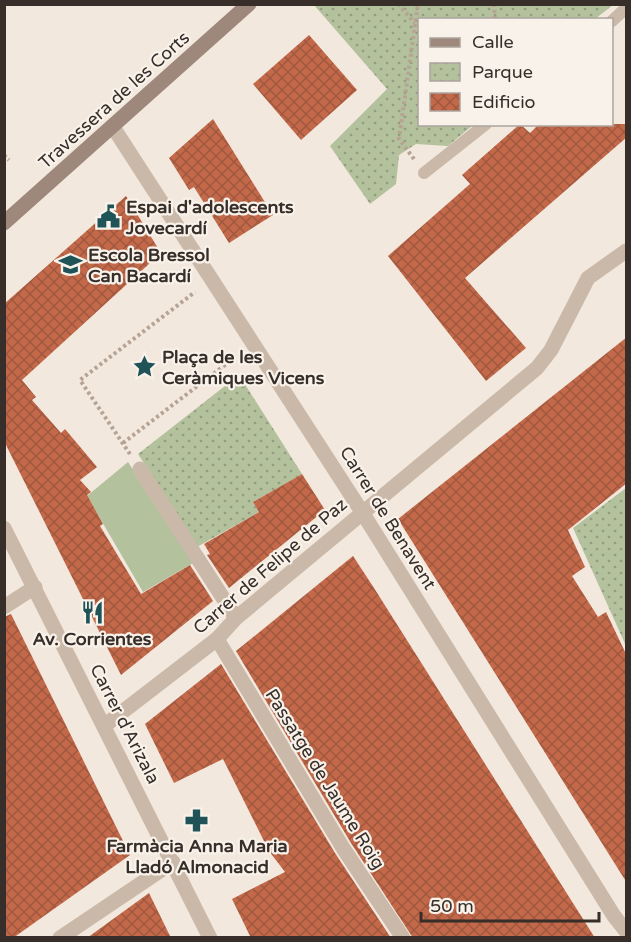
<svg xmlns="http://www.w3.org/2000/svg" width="631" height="942" font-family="'Varela Round',sans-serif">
<defs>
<pattern id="park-dots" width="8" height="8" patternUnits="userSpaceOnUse" patternTransform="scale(1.5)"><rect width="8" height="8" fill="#b4c19d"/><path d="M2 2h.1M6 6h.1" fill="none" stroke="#939d80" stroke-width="1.8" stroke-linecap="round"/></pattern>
<pattern id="building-cross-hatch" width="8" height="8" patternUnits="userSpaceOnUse" patternTransform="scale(1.5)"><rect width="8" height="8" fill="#c3694a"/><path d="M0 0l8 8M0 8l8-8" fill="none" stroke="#9f573e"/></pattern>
</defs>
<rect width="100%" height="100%" fill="#f2e8dd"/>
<path fill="#b4c19d" d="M128,462l67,100 -52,30 -56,-96z"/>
<g fill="url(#park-dots)">
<path d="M314,5h299l-18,14 -175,1v104l53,1 -25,21 -32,-2 -17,11 -3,29 -26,20 -40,-58 57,-57z"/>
<path d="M239,375l63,99 -49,28 6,10 -62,35 -59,-93z"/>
<path d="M626,488v158l-53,-118z"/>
</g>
<g fill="url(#building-cross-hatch)">
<path d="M309,35l48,55 -56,50 -48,-56z"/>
<path d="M213,119l60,96 -44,28 -35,-56 -5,3 -20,-32z"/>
<path d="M520,124l10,9 9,-9h88v13l-162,141 61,70 -40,33 -98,-125 82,-72 -8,-9z"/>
<path d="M126,196l35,57 -139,127 14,17 -4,3 29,33 4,-4 32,38 -17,13 11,12 -4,3 16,29 -3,2 41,68 49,-29 23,36 -92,74 -117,-234v-137z"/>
<path d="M627,337v146l-59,47 17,37 -13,9 26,41 8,-5 21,44v227l-229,-364z"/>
<path d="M302,474l23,36 -96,78 -22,-33 3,-1 -6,-10 55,-32 -6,-10z"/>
<path d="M353,556l21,32 221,350h-182l-62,-95 -115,-192z"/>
<path d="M11,614l119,241 -117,83h-9v-321z"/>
<path d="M221,664l114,189 56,85h-140l-19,-39 53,-27 -16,-21 -46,-92 -49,24 -29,-59z"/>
<path d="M149,893l22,45h-84z"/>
</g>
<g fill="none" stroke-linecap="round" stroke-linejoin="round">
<g stroke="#b6a394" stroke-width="4" stroke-dasharray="3 3" stroke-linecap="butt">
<path d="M398,4l17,19"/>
<path d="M494,4l1,16"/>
<path d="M4,155l5,5"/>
<path d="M414,159l-15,-20 19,-135"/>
<path d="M123,443l111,-85"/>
<path d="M130,454l-50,-74 115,-88"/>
</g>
<g stroke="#cab9a9" stroke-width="12">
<path d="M612,21l14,-13"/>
<path d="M424,173l62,-49"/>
</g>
<g stroke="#cab9a9" stroke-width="15">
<path d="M113,127l249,385 252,404 12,15"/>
<path d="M140,469l96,149"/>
<path d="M4,528l206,410"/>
<path d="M4,607l31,-20"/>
<path d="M217,639l126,209 60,90"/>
<path d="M104,726l113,-87 19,-21 301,-250 14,-18 37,-72 38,-27"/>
<path d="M60,938l113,-76"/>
</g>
<path stroke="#9d887b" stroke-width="15" d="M4,223l245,-219"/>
</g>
<defs>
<symbol id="civic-bare" viewBox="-9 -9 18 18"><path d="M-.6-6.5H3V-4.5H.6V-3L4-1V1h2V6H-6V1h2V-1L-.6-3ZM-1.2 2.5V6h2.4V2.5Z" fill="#1f5358" stroke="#f9f2ea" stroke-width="2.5" paint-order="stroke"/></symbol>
<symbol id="school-bare" viewBox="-9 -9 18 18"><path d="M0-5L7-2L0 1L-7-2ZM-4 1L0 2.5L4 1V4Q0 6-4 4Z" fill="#1f5358" stroke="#f9f2ea" stroke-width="2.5" paint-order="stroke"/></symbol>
<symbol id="sight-bare" viewBox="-9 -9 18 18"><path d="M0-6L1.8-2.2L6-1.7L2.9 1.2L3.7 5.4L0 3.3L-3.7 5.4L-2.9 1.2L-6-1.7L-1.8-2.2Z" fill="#1f5358" stroke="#f9f2ea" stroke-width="2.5" paint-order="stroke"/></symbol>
<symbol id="restaurant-bare" viewBox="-9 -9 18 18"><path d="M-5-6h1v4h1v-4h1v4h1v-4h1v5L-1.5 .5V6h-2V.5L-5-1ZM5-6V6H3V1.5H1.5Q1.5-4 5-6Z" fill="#1f5358" stroke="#f9f2ea" stroke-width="2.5" paint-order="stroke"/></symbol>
<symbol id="pharmacy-bare" viewBox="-9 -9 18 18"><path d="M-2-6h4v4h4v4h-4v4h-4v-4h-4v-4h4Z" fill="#1f5358" stroke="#f9f2ea" stroke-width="2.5" paint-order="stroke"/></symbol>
</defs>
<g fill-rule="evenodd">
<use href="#civic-bare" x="92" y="200" width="33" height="33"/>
<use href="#school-bare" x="54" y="248" width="33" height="33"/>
<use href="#sight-bare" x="128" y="350" width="33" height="33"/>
<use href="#restaurant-bare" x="76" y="596" width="33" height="33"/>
<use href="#pharmacy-bare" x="180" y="804" width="33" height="33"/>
</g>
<g text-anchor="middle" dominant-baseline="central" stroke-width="4.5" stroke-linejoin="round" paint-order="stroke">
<g font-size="18" fill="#372e29" stroke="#f9f2ea">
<text transform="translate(114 100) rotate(-42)">Travessera de les Corts</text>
<text transform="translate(388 518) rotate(58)">Carrer de Benavent</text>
<text transform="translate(270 566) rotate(-41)">Carrer de Felipe de Paz</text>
<text transform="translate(125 724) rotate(63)">Carrer d'Arizala</text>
<text transform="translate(325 779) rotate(58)">Passatge de Jaume Roig</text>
</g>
<g font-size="18" font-weight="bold" fill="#372e29" stroke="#f9f2ea" text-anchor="start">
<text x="126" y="207">Espai d'adolescents<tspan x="126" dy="21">Jovecardí</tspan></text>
<text x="88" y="255">Escola Bressol<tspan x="88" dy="21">Can Bacardí</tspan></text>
<text x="162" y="357">Plaça de les<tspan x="162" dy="21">Ceràmiques Vicens</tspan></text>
<text x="92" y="639" text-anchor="middle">Av. Corrientes</text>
<text x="197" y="846" text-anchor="middle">Farmàcia Anna Maria<tspan x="197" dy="21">Lladó Almonacid</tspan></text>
</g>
</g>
<rect width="631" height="942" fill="none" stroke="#372e29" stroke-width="12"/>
<rect x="418" y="18" width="195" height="108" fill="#f9f2ea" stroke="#aba49d" stroke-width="1.5"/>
<rect x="430" y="38" width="30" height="9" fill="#9d887b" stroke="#aba49d" stroke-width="1.5"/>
<text x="472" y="48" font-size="18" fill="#372e29">Calle</text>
<rect x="430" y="63" width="30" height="18" fill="url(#park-dots)" stroke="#aba49d" stroke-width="1.5"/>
<text x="472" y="78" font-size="18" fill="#372e29">Parque</text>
<rect x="430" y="93" width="30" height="18" fill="url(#building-cross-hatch)" stroke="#aba49d" stroke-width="1.5"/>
<text x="472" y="108" font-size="18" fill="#372e29">Edificio</text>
<path d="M421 912v9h178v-9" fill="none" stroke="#372e29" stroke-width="3"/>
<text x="430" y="912" font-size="18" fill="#372e29" stroke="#f9f2ea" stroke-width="4.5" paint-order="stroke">50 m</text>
</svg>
